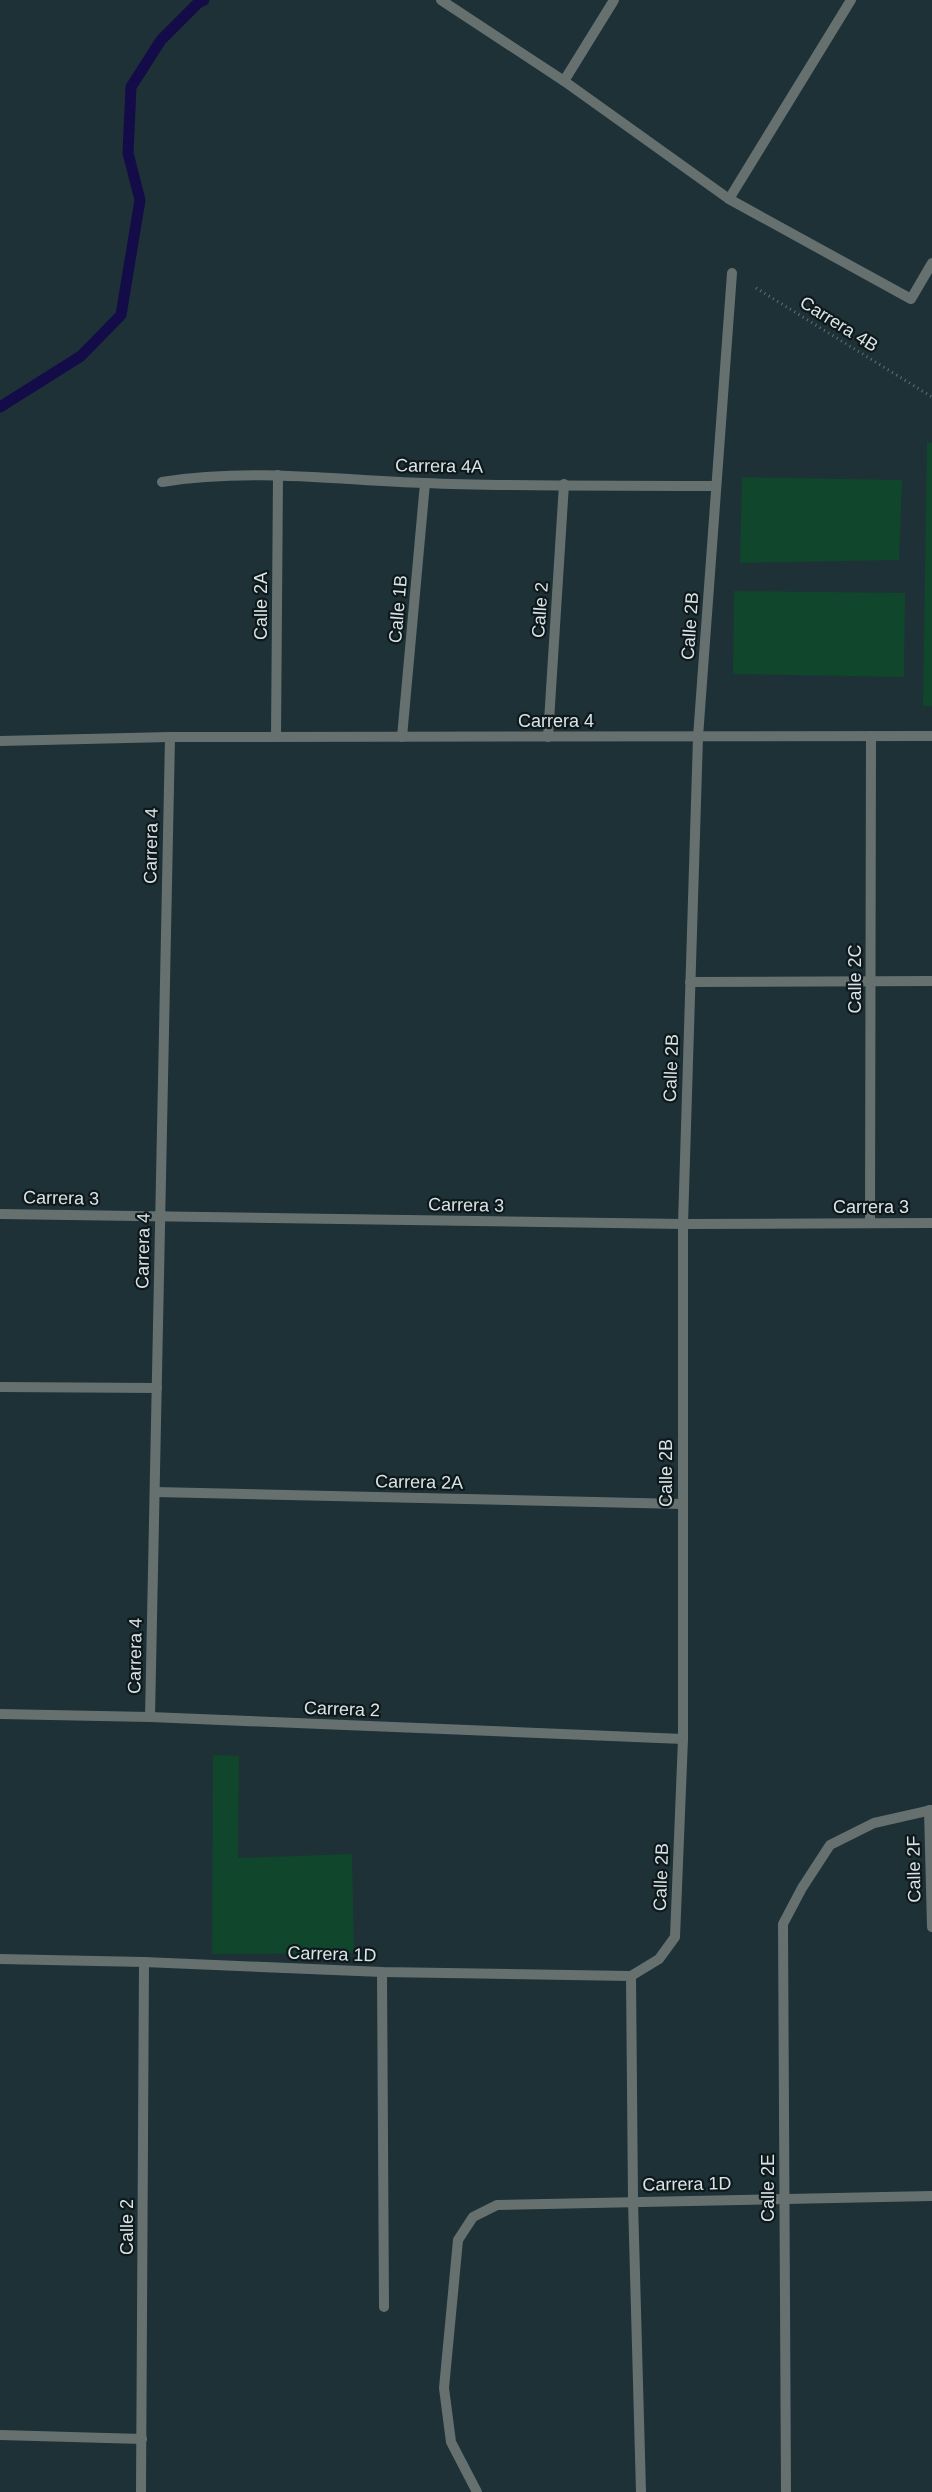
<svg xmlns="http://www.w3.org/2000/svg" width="932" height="2492" font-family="Helvetica,sans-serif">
<rect width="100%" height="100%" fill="#1e3137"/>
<g fill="#10462b">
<path d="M927,442l5,1v263h-9z"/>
<path d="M742,477l160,3 -3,80 -159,3z"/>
<path d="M734,591l171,2 -1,84 -171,-3z"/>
<path d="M213,1755l26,1 -1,102 114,-4 2,99 -142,1z"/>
</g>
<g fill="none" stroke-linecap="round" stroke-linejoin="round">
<path stroke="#140c49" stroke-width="11" d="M0,407l81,-51 40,-41 19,-115 -12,-47 3,-66 30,-47 37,-37 6,-3"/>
<path stroke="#617277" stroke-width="3" stroke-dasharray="1 4" stroke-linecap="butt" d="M756,288l176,109"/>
<g stroke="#66706f" stroke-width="10">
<path d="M441,0l123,81 165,118 182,100 21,-36"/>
<path d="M564,81l50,-81"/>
<path d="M729,199l122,-199"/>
<path d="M162,482c87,-14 175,-2 262,1 97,4 195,2 292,3"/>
<path d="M276,737l2,-262"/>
<path d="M402,737l23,-254"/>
<path d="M548,737l16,-253"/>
<path d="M0,741l170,-4 762,-1"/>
<path d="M690,982l242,-1"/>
<path d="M0,1214l683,10 249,-1"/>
<path d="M870,1223l1,-487"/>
<path d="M0,1387l157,1"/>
<path d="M155,1492l527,12"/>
<path d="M0,1714l150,3 533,22"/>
<path d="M150,1717l20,-980"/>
<path d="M929,1810l3,117"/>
<path d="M0,1959l144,3 238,10 249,4 28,-17 16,-22 8,-198v-515l15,-487 34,-464"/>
<path d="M382,1972l2,335"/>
<path d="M631,1976l2,225 8,291"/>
<path d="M0,2435l142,4"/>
<path d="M141,2492l3,-530"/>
<path d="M477,2492l-26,-50 -7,-54 14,-148 15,-23 24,-12 435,-9"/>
<path d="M786,2492l-3,-568 19,-36 28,-43 44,-22 58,-13"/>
</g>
</g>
<g text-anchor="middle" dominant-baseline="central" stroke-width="4.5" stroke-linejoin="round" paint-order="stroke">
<g font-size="18" fill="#d8e4e7" stroke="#0f181a">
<text transform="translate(839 324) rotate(32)">Carrera 4B</text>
<text transform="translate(439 466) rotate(1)">Carrera 4A</text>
<text transform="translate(261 606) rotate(-90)">Calle 2A</text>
<text transform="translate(398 609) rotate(-85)">Calle 1B</text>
<text transform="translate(540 610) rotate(-86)">Calle 2</text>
<text transform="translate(690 626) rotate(-86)">Calle 2B</text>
<text x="556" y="721">Carrera 4</text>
<text transform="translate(151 846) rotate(-89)">Carrera 4</text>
<text transform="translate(855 979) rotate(-90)">Calle 2C</text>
<text transform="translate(671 1068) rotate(-88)">Calle 2B</text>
<text transform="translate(61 1198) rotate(1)">Carrera 3</text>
<text transform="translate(466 1205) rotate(1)">Carrera 3</text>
<text x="871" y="1207">Carrera 3</text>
<text transform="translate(143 1251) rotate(-89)">Carrera 4</text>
<text transform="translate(666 1473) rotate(-90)">Calle 2B</text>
<text transform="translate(419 1482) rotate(1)">Carrera 2A</text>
<text transform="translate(135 1656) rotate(-89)">Carrera 4</text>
<text transform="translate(342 1709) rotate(2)">Carrera 2</text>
<text transform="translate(914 1869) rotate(-91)">Calle 2F</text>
<text transform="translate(661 1877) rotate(-88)">Calle 2B</text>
<text transform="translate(332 1954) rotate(2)">Carrera 1D</text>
<text transform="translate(687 2184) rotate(-1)">Carrera 1D</text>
<text transform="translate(768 2188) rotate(-90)">Calle 2E</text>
<text transform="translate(127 2227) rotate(-90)">Calle 2</text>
</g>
</g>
</svg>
